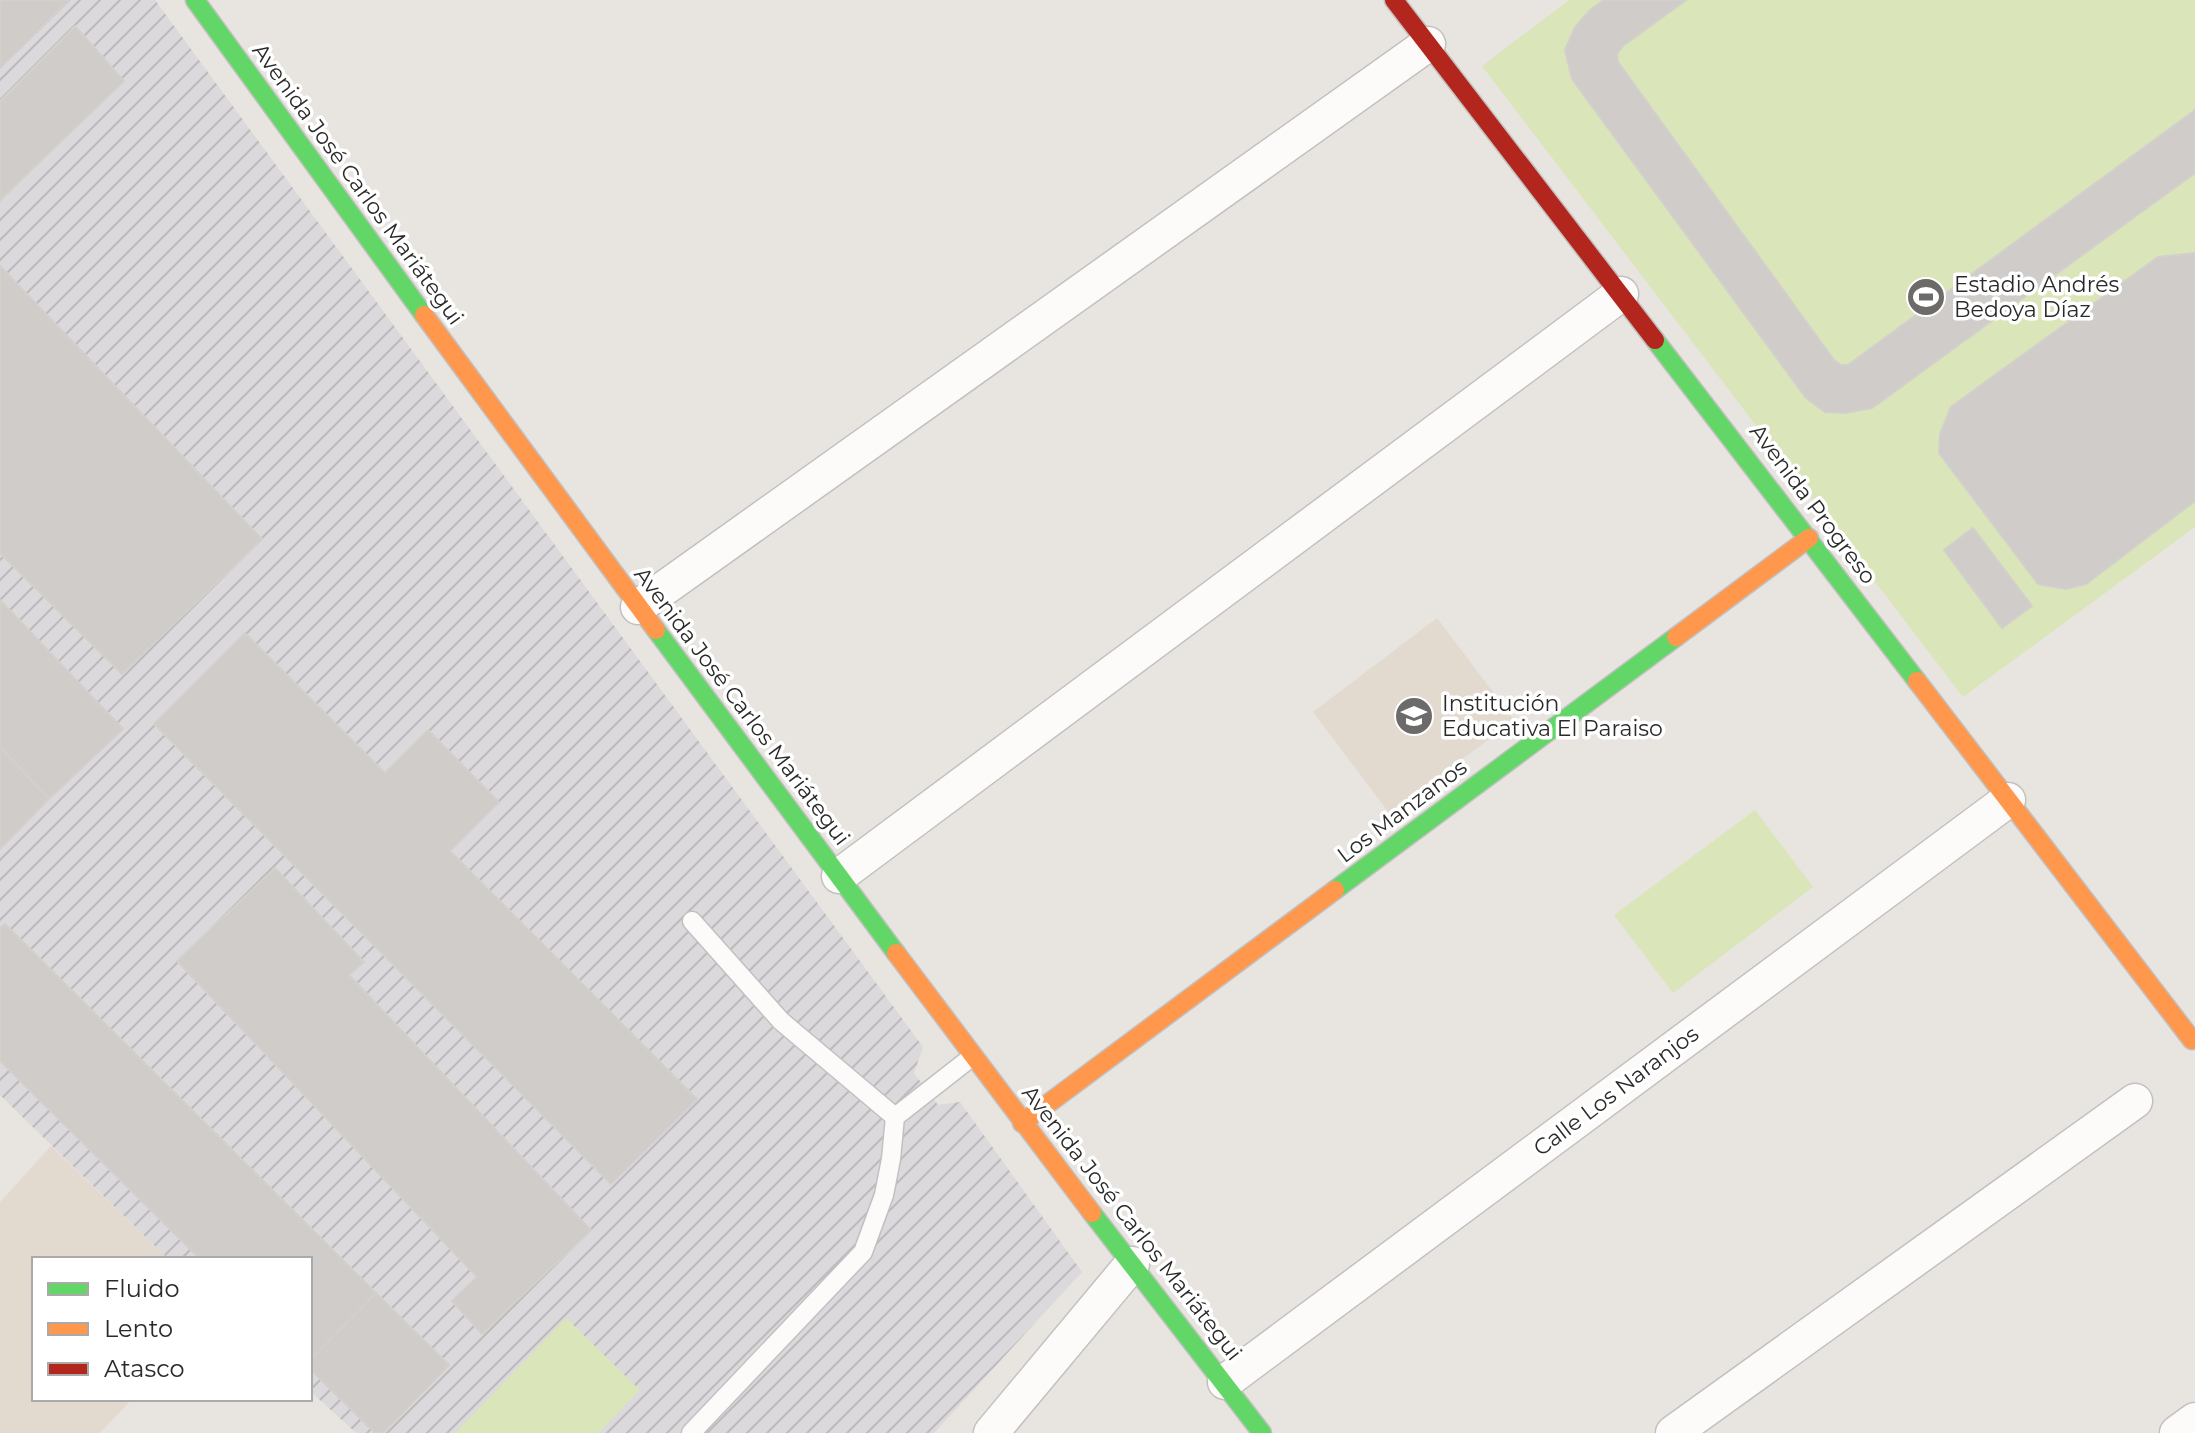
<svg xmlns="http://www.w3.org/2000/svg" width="2195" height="1433" font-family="Montserrat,sans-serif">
<defs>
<pattern id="industrial-furrows" width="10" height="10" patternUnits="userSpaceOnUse" patternTransform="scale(2)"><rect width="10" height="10" fill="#dbd9db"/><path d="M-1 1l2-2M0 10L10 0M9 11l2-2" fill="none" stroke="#bcbabc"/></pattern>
</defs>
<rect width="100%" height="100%" fill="#e8e4e0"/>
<path fill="url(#industrial-furrows)" d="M0,0h155l768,1047 -9,26 24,32 22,-3 122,170 -148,161h-578l-46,-42v-132h-142l-168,-164z"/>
<g fill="#e2dacf">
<path d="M1437,618l77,102 -124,94 -77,-102z"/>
<path d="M51,1146l117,113h-134v140h98l-32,34h-100v-231z"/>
</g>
<g fill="#dae5b9">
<path d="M1569,0h626v527l-232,170 -481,-631z"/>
<path d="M1755,810l58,77 -140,106 -59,-78z"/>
<path d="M566,1318l74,72 -42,43h-143z"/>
</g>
<g fill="#cfccc9" stroke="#d3d0cc" stroke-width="2">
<path d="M0,0h70l-70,68z"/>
<path d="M1604,0h82l-63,46 -6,8 1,8 216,298 7,5h7l347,-255v63l-323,235 -27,5 -20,-1 -19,-14 -234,-319 -7,-29 10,-23 15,-17z"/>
<path d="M75,26l49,55 -124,119v-99z"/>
<path d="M2195,253v248l-109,83 -20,5 -28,-5 -99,-131 1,-19 11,-27 207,-150z"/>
<path d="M0,266l262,273 -140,135 -122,-121z"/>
<path d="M1973,528l59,78 -30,22 -58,-78z"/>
<path d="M0,600l123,129 -74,70 -49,-52z"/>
<path d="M245,633l140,140 43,-43 71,72 -49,49 247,248 -86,85 -457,-460z"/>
<path d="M0,747l49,52 -49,50z"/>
<path d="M275,868l89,94 -15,13 242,255 -109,104 -30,-33 25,-24 -300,-316z"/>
<path d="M5,924l371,369 -66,67v-101h-110l-200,-198v-133z"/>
<path d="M376,1293l73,72 -66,68h-8l-65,-64v-9z"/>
</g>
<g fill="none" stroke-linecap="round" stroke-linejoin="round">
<defs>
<g id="lane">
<path d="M692,921l89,100 114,96"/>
<path d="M691,1433l172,-181 21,-57 7,-36 4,-42 78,-61"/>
</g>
<g id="street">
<path d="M638,607l790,-563"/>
<path d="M839,876l782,-582"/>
<path d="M1225,1382l783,-582"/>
<path d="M991,1433l141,-169"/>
<path d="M1673,1433l462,-332"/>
<path d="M2177,1433l18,-13"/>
</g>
<g id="fast">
<path d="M195,0l229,315"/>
<path d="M1655,340l262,341"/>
<path d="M656,630l240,323"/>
<path d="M1335,890l341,-253"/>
<path d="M1092,1213l170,220"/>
</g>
<g id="slow">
<path d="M424,315l232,315"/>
<path d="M1676,637l133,-99"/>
<path d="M1917,681l275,359"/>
<path d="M896,953l196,260"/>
<path d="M1022,1123l313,-233"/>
</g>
<path id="jam" d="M1394,0l261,340"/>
</defs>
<use href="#lane" stroke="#c2c1c1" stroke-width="21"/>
<use href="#street" stroke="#c2c1c1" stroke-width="37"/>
<use href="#fast" stroke="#c2c1c1" stroke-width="21"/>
<use href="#slow" stroke="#c2c1c1" stroke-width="21"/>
<use href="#jam" stroke="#c2c1c1" stroke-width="21"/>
<use href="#lane" stroke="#fcfbfa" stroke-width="18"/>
<use href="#street" stroke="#fcfbfa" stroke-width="34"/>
<use href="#fast" stroke="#63d668" stroke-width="18"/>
<use href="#slow" stroke="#ff974d" stroke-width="18"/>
<use href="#jam" stroke="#b3261e" stroke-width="18"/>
</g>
<defs>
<symbol id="stadium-disc" viewBox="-11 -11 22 22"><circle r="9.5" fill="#6c6b6a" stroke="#fff"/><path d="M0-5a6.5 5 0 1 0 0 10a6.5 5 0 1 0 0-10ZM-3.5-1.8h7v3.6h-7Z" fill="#fff"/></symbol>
<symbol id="school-disc" viewBox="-11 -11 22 22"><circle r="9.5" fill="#6c6b6a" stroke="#fff"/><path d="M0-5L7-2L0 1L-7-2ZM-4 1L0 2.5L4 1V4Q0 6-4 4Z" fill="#fff"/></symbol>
</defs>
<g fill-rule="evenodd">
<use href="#stadium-disc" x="1904" y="275" width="44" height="44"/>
<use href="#school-disc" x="1392" y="694" width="44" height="44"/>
</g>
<g text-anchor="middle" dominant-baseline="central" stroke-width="7" stroke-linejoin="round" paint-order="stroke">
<g font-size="22" fill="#2a2a2a" stroke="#fff">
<text transform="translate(358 184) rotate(54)">Avenida José Carlos Mariátegui</text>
<text transform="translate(1813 504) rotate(53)">Avenida Progreso</text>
<text transform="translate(742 706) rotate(53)">Avenida José Carlos Mariátegui</text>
<text transform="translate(1402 811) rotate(-37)">Los Manzanos</text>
<text transform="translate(1616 1091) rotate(-37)">Calle Los Naranjos</text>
<text transform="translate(1132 1223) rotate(52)">Avenida José Carlos Mariátegui</text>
</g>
<g font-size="22" fill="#2a2a2a" stroke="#fff" text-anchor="start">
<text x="1954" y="284">Estadio Andrés<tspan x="1954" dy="25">Bedoya Díaz</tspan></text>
<text x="1442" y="703">Institución<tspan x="1442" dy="25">Educativa El Paraiso</tspan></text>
</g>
</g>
<rect x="32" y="1257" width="280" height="144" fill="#ffffff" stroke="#aaaaaa" stroke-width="2"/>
<rect x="48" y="1283" width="40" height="12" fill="#63d668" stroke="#aaaaaa" stroke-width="2"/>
<text x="104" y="1297" font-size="24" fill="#2a2a2a">Fluido</text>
<rect x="48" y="1323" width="40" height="12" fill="#ff974d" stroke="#aaaaaa" stroke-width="2"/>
<text x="104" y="1337" font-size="24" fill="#2a2a2a">Lento</text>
<rect x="48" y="1363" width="40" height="12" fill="#b3261e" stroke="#aaaaaa" stroke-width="2"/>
<text x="104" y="1377" font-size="24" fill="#2a2a2a">Atasco</text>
</svg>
